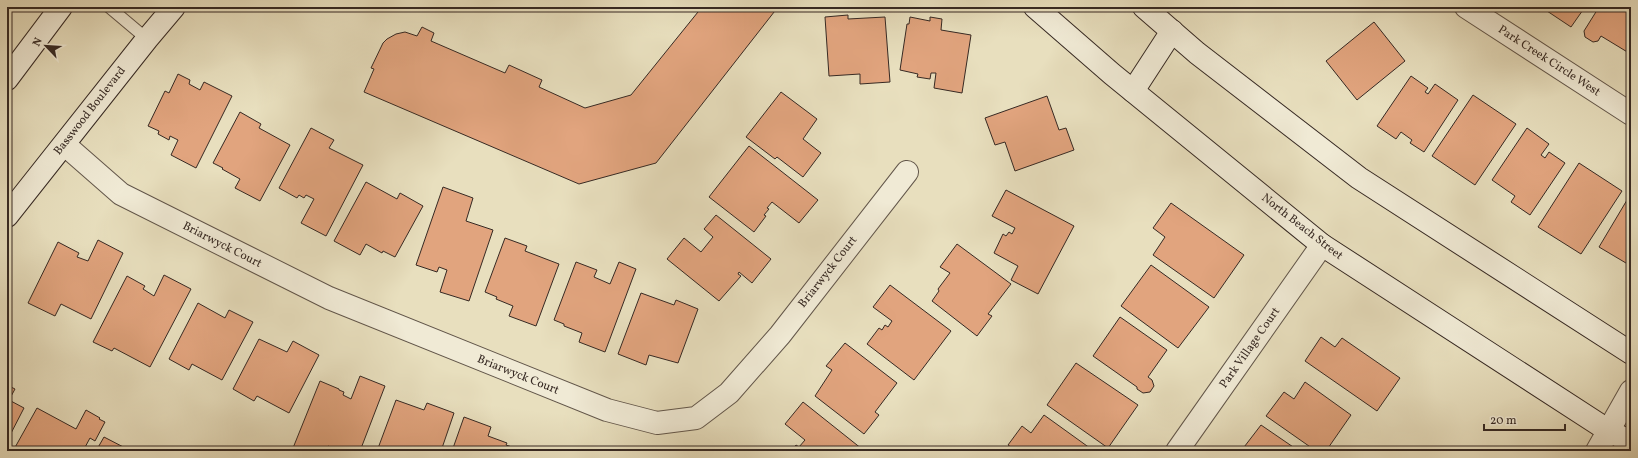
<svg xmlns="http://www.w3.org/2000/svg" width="1638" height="458" font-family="Vollkorn,serif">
<rect width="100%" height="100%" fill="#e8dfbe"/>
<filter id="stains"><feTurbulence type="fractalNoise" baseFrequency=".005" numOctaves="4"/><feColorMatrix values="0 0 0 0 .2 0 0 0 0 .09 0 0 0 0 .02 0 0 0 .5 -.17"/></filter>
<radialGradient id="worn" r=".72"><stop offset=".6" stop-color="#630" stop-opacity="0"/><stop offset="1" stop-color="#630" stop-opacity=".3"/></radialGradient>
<g fill="#e1a47e" stroke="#362923">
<path d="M702,7h76l-122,156 -77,21 -215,-92 10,-23 -3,-1 12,-25 4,-4 9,-5 9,-2 12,4 5,-9 12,6 -3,8 74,32 4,-8 33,15 -3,7 46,21 46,-13z"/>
<path d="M1541,7h44l-14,20z"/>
<path d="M1599,7h32v43l-2,3 -28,-17 -3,5 -5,1 -8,-5 -1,-6z"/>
<path d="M848,15v4l37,-2 5,65 -30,2v-10l-31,2 -4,-59z"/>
<path d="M910,17l20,4v-4l12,2 -1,11 30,5 -9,58 -28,-5 2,-15h-5l-1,6 -13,-2 1,-3 -18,-4 7,-46h2z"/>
<path d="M1374,22l31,39 -48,39 -31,-39z"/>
<path d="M178,74l12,6 -1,4 11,6 4,-8 28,14 -36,72 -25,-13 7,-15 -8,-4 -1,4 -11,-6 1,-3 -11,-5 17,-35 4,2z"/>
<path d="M1411,76l17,12 -3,4 3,2 7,-10 23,16 -34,52 -14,-9 2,-3 -11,-8 -5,7 -19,-13z"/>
<path d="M781,92l36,27 -14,20 18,14 -18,24 -26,-20 -2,2 -29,-22z"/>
<path d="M1473,95l43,29 -41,61 -43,-29z"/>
<path d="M1047,96l12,34 7,-2 8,22 -59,21 -10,-29 -10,3 -10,-27z"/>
<path d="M240,112l21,12 -2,4 31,17 -30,56 -25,-13 5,-9 -18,-10 1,-1 -10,-5z"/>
<path d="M311,128l23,12 -5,8 34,17 -37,71 -25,-13 13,-24 -8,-4 -2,3 -5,-3 -2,3 -18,-10z"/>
<path d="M1527,128l22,16 -8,11 4,3 4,-6 16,11 -35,52 -19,-13 4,-6 -23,-16z"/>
<path d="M749,146l69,54 -19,23 -27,-21 -5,6 2,1 -5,6 2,1 -12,16 -45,-35z"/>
<path d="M1579,163l43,28 -41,63 -43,-27z"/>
<path d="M366,182l31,17 3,-6 23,13 -28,51 -12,-6 -1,2 -16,-9 -6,11 -26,-14z"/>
<path d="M443,187l30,11 -7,23 27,9 -24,71 -29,-9 7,-22 -8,-3 -2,5 -21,-7z"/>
<path d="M1006,190l68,36 -36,68 -27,-14 7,-14 -24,-13 9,-19 3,2 3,-4 3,2 3,-6 -23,-12z"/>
<path d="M1630,195l1,1v70l-32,-19z"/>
<path d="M1171,203l73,52 -30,43 -61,-43 12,-18 -12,-9z"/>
<path d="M716,215l55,44 -19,24 -13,-11 -1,2 3,2 -22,25 -52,-42 17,-21 17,14 12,-15 -9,-8z"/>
<path d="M505,238l22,8 -2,5 34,13 -23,62 -27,-10 4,-10 -17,-7 1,-2 -12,-5z"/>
<path d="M98,240l25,13 -32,66 -30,-15 -6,12 -27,-13 30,-61 21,11 -2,4 11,4z"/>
<path d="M957,244l54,40 -23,30 4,2 -15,20 -45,-35 7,-10 -1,-2 12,-16 -10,-6z"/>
<path d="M576,262l21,8 -3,7 16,7 9,-22 17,7 -31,83 -26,-10 3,-9 -18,-7v-2l-10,-4z"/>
<path d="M1151,265l58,42 -31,41 -57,-42z"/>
<path d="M164,275l27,14 -41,78 -36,-19 -2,3 -19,-9 34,-66 18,10 -2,3 11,7z"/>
<path d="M890,285l61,46 -37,49 -47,-36 12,-16 3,2 3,-5 3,2 4,-6 -19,-14z"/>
<path d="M641,293l33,12 2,-5 22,9 -20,54 -29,-8 -3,10 -28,-11z"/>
<path d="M198,303l27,15 4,-8 24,12 -31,58 -30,-16 -3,6 -20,-11z"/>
<path d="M1120,317l47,33 -19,27 4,3 2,6 -4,6 -7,1 -6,-4v-2l-44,-31z"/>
<path d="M1321,337l14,10 7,-9 58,40 -23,33 -72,-50z"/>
<path d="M259,339l28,13 6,-11 26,14 -30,58 -32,-17 -3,5 -21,-12z"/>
<path d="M845,343l52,40 -22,29 4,3 -15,19 -49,-38 17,-26 -6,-4z"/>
<path d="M1076,363l62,42 -30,43 -61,-43z"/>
<path d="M360,376l25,10 -25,65h-19l-13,-5 -2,5h-25l-8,-3 27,-67 19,8v1l5,2 -1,3 8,4z"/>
<path d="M1305,382l46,33 -25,36h-10l-50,-35 18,-24 10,7z"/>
<path d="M7,385l8,4 -6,11 15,8 -17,33z"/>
<path d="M396,400l28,10 3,-7 27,10 -13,38h-64z"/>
<path d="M803,402l59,47 -2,2h-69l5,-6 3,2 6,-7 -20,-16z"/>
<path d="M37,408l39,21 10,-19 14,8 -1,1 6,3 -10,19 -5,-3 -7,13h-70z"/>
<path d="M1044,415l50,36h-77l-9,-6 14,-19 9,7z"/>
<path d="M464,417l27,10 -3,9 19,7 -1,2 12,4v2h-66z"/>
<path d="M1261,425l38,26h-58z"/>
<path d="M104,437l27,14h-35z"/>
</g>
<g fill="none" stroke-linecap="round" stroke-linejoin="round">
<defs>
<path id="lane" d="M109,7l38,32"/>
<g id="street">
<path d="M1466,7l165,107"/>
<path d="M65,145l56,49 208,104 278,112 50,13 39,-5 33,-25 51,-58 127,-163"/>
<path d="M1177,451l145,-206"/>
<path d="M1597,451l34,-60"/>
</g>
<g id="secondary">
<path d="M1035,7l77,67 210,171 287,186 22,11"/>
<path d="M1144,7l53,46 162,125 272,175"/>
<path d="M7,79l54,-72"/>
<path d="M1133,91l39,-60"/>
<path d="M7,216l140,-177 27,-32"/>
</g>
</defs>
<use href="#lane" stroke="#62564a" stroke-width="13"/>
<use href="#street" stroke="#62564a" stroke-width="24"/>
<use href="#secondary" stroke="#362923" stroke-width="24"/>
<use href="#lane" stroke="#f0ead5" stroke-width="11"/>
<use href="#street" stroke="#f0ead5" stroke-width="22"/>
<use href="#secondary" stroke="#f0ead5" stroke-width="22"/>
</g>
<g text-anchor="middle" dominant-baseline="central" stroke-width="3" stroke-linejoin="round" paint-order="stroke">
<g font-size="12" fill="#362923" stroke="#f0ead5">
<text transform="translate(1549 61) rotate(33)">Park Creek Circle West</text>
<text transform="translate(90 111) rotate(-52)">Basswood Boulevard</text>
<text transform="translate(1302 227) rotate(38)">North Beach Street</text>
<text transform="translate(222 245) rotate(27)">Briarwyck Court</text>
<text transform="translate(828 272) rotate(-52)">Briarwyck Court</text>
<text transform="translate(1250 348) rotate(-55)">Park Village Court</text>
<text transform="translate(518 375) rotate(22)">Briarwyck Court</text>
</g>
</g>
<rect width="1638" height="458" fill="none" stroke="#e8dfbe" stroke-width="24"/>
<rect x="8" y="8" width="1622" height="442" fill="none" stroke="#362923" stroke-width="2"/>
<rect x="12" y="12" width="1614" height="434" fill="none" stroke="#362923"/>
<g transform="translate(46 46) rotate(295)" stroke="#f0ead5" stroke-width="3" paint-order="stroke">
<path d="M0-3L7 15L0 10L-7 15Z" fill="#362923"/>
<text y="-6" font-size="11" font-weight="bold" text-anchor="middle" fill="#362923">N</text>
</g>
<path d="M1484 424v6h81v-6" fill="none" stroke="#362923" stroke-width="2"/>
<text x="1490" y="424" font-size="12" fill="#362923" stroke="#f0ead5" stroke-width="3" paint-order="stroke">20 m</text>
<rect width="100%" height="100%" filter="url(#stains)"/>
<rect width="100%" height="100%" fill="url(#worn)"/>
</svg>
